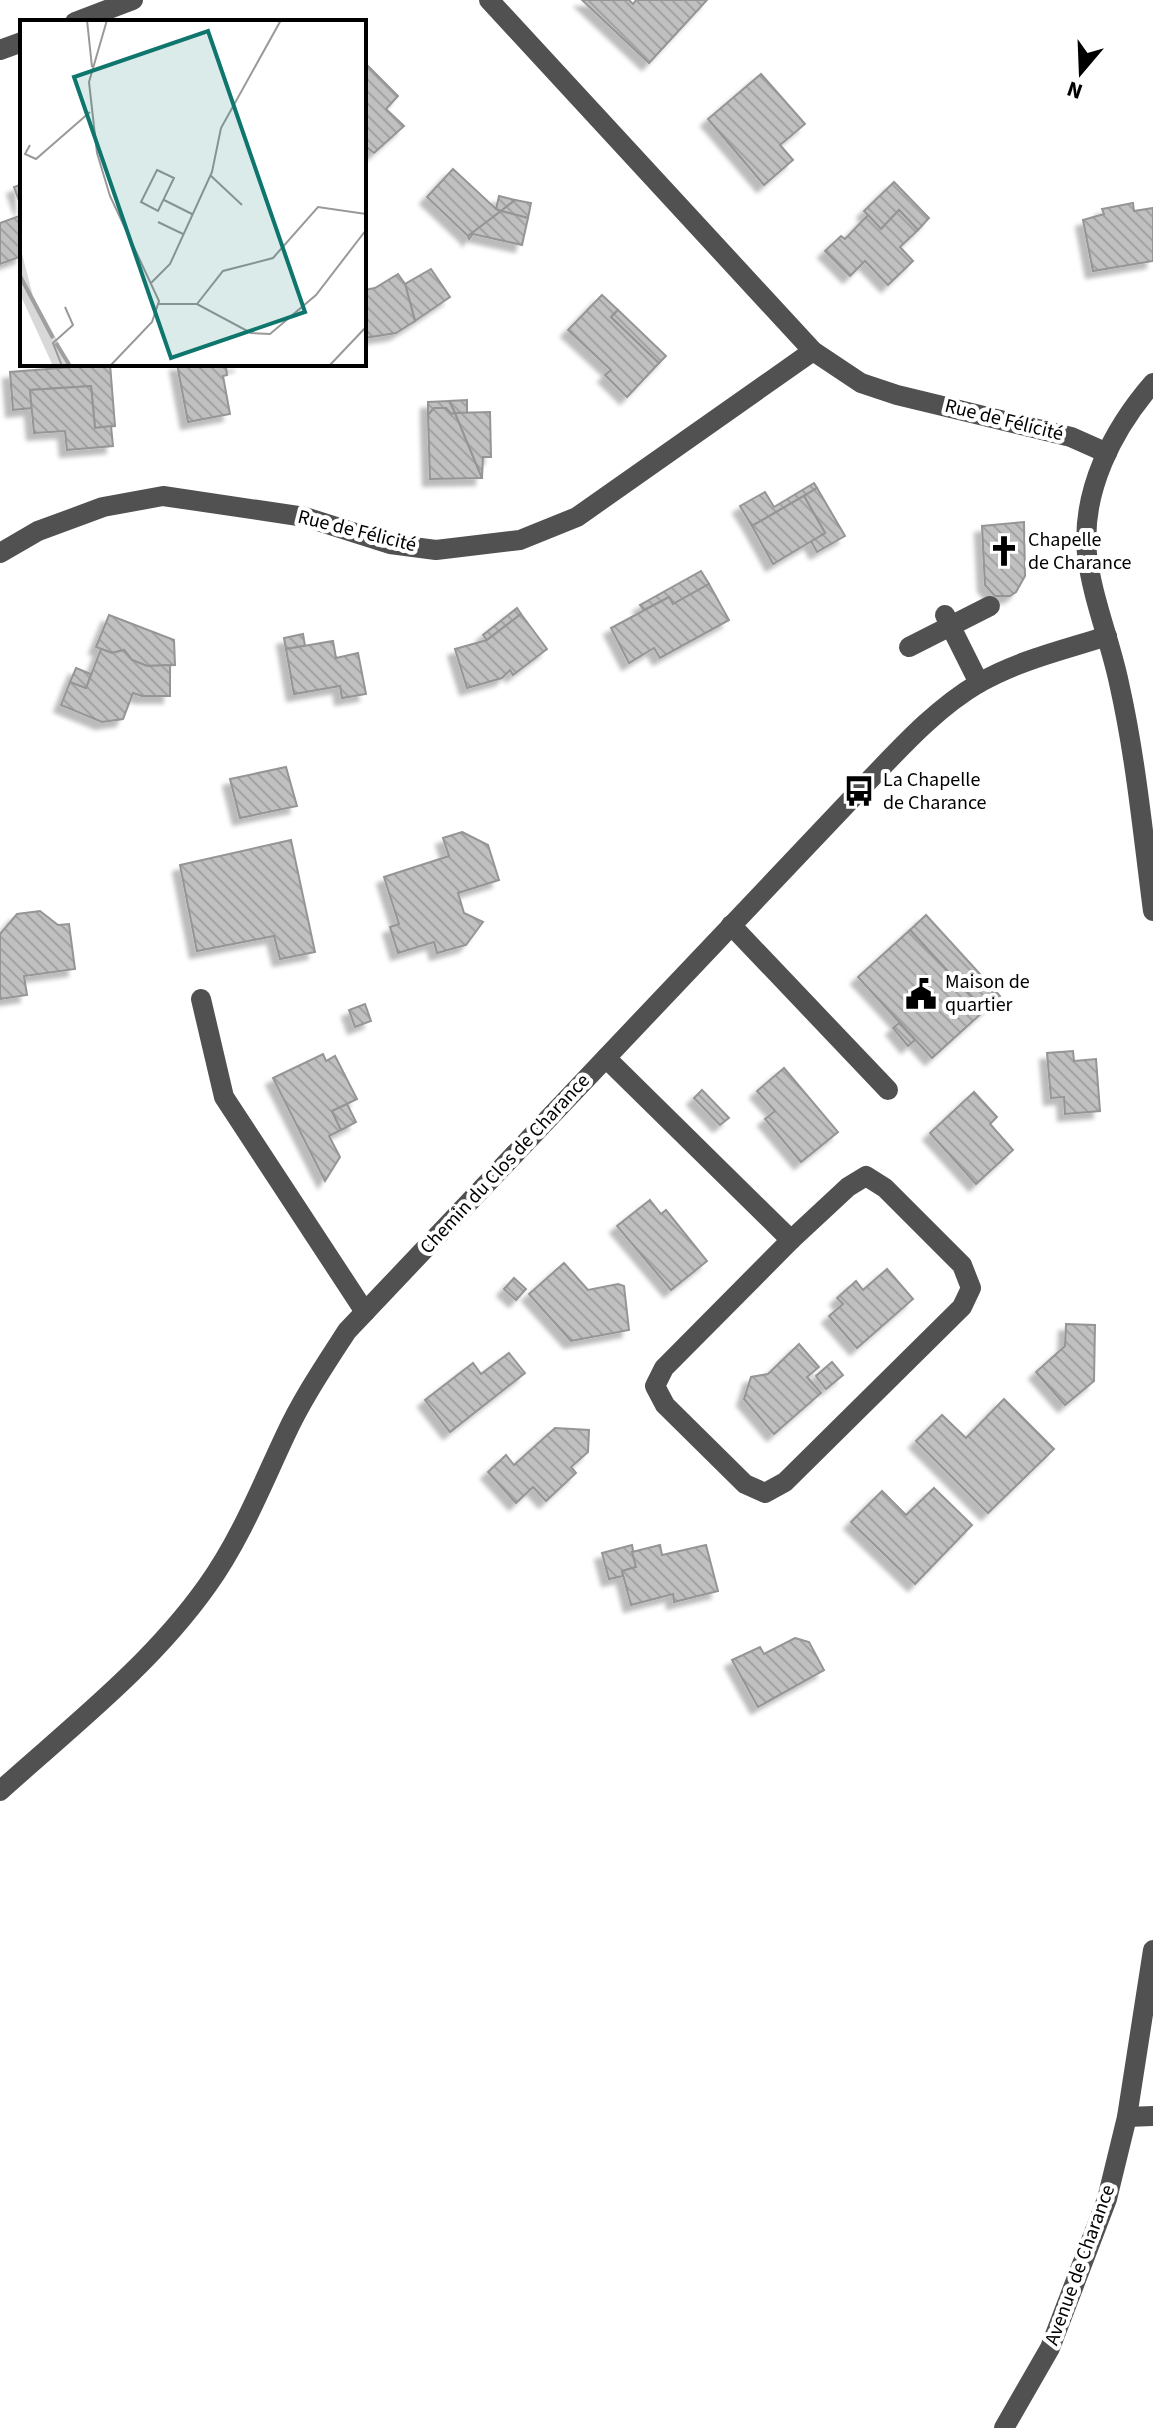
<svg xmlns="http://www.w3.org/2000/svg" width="1153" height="2428" font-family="'Source Sans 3',sans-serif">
<defs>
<pattern id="building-back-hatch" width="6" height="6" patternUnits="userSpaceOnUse" patternTransform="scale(2)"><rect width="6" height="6" fill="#c0c0c0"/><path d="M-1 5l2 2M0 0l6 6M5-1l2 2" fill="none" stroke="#a3a3a3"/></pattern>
<filter id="shadow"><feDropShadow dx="-7" dy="7" stdDeviation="2" flood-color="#0004"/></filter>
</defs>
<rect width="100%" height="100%" fill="#fff"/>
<g fill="url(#building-back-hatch)" stroke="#959595" stroke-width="2" filter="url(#shadow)">
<path d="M582,0h47l4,4 3,-4h71l-58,63z"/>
<path d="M364,62l34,34 -12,13 18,17 -30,27 -10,-8z"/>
<path d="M761,74l44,50 -25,21 13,15 -29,25 -56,-66z"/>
<path d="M453,169l43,40 5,2 -33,25 -41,-39z"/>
<path d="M894,182l35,36 -11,12 -19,-20 -18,19 -17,-18z"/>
<path d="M22,184v25l-8,-22z"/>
<path d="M499,196l16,4 -14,11 -5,-2z"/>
<path d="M515,200l16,3 -3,15 -27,-7z"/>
<path d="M1133,203l1,8 19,-3v53l-60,10 -10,-51 21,-6 -2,-5z"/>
<path d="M899,210l19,20 -18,17 13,14 -25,24 -23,-24 -15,15 -25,-25 16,-15 4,3 23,-24 13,14z"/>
<path d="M501,211l27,7 -6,27 -49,-11 -4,5 -1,-3z"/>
<path d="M22,215v41l-22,8v-41z"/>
<path d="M431,269l19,28 -35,24 -10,-37z"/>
<path d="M398,274l7,10 10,37 -19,12 -32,5v-48l11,-2z"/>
<path d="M602,295l16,15 -7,7 48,46 -32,34 -22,-22 6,-5 -43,-40z"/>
<path d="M618,310l48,46 -7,7 -48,-46z"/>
<path d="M110,364l5,62 -20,2 -4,-42 -61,4 2,18 -19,2 -3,-38z"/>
<path d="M177,364h65l-16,3 1,8 -4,1 7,38 -42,8z"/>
<path d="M91,386l4,42 16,-2 2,20 -46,4 -2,-19 -31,2 -4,-43z"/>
<path d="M467,400v13h-12l-6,-12z"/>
<path d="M449,401l6,12 -4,1 -5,-6h-12l-6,7v-13z"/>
<path d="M434,408h12l5,6 4,-1 27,65 -52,1 -2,-64z"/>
<path d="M490,412l1,45h-8l-1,21 -27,-65z"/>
<path d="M814,483l3,5 -65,38 -12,-20 25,-14 9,15z"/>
<path d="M817,488l28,48 -28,16 -6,-11 14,-8 -21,-37z"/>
<path d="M804,496l21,37 -52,31 -21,-38z"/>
<path d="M1024,522l1,54 -9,16 -6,4h-15l-10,-11 -3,-59z"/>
<path d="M701,571l8,13 -36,20 -4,-7 -25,13 -4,-5z"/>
<path d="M709,584l20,36 -69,38 -6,-10 -25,15 -18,-35 58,-31 4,7z"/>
<path d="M517,608l4,6 -34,26 -4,-5z"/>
<path d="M521,614l26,35 -34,26 -3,-5 -8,8 -35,10 -12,-39 32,-9z"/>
<path d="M109,615l65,25 1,25 -28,1 -15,-6 -8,-10 -12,3 -16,-6z"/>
<path d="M303,634l2,12 -19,3 -2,-11z"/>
<path d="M333,641l3,17 22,-5 8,41 -24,4 -2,-12 -46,8 -8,-45z"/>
<path d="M101,649l11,4 12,-3 8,10 15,6 23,-1v31h-28l-9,-3 -10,26 -21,3 -41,-17 9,-23 16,6z"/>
<path d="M76,668l15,6 -5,14 -16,-6z"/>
<path d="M286,767l11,39 -57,12 -10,-39z"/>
<path d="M462,832l26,13 11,35 -41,13 6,20 19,9 -17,23 -29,8 -3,-11 -36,11 -8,-26 9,-3 -15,-47 65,-21 -6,-18z"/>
<path d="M291,840l24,112 -35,7 -6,-23 -77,15 -17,-86z"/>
<path d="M40,911l18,14 11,-1 6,45 -51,7 3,19 -27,4v-65l17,-20z"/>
<path d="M926,915l74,81 -16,15 -74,-81z"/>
<path d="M910,930l74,81 -52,47 -74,-81z"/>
<path d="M365,1004l6,17 -16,6 -6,-17z"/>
<path d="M899,1023l16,17 -7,6 -15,-18z"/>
<path d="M1073,1051l1,10 22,-2 4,52 -35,3 -1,-17 -13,1 -4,-45z"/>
<path d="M323,1054l3,7 9,-5 22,43 -25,12 9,19 -12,6 11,21 -15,24 -52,-103z"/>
<path d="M784,1068l54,64 -37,30 -36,-43 10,-8 -18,-20z"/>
<path d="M702,1090l27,28 -9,7 -26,-27z"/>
<path d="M974,1092l23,25 -7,7 23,26 -37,34 -46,-51z"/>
<path d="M347,1104l9,18 -15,8 -9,-19z"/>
<path d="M650,1200l11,14 5,-4 41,51 -36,29 -54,-64z"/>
<path d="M564,1263l24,27 30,-6 6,2 5,44 -58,11 -42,-47z"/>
<path d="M887,1269l26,30 -56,49 -28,-32 14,-12 -6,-6 19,-17 7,9z"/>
<path d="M514,1278l12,11 -10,11 -12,-11z"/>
<path d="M1066,1324l29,1 -1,56 -29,24 -29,-33 29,-26z"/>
<path d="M799,1344l20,23 -12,10 14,16 -47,41 -30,-35 7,-22 17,-3z"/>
<path d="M509,1353l16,20 -75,59 -25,-32 48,-37 8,11z"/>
<path d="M832,1362l11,13 -17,14 -10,-13z"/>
<path d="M1004,1399l50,50 -66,64 -72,-72 26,-26 24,23z"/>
<path d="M555,1428l34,2 -1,22 -17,15 5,6 -30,28 -13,-14 -17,16 -28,-31 18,-17 8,10z"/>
<path d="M934,1488l38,37 -57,59 -64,-62 31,-31 24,24z"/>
<path d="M632,1545l4,22 -14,4 1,5 -14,3 -7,-26z"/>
<path d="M660,1545l2,10 44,-10 12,46 -44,11 -1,-8 -42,11 -9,-34 14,-4 -4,-15z"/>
<path d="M795,1638l14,4 15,28 -66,37 -26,-47 28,-13 4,7z"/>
</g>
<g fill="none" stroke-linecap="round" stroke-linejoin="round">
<g stroke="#515151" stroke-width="20">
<path d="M489,0l324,351 48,32 36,12 174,42 36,16"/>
<path d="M75,22l58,-22"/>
<path d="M0,50l22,-8"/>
<path d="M1153,383c-40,46 -72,108 -66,171 5,44 23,86 32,129 17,75 24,152 34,228"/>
<path d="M0,553l38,-22 65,-24 60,-11 142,21 85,27 46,6 84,-10 57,-23 236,-166"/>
<path d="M945,615l34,68"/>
<path d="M909,647l81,-41"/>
<path d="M731,925l157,165"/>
<path d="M201,999l23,98 141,215"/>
<path d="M606,1058l185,182"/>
<path d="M866,1176l19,12 77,77 9,23 -9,19 -177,175 -20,11 -20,-9 -80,-79 -10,-19 9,-18 127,-128 57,-53z"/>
<path d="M0,1791c71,-64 151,-126 207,-205 33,-46 54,-99 78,-150 17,-37 40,-71 62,-105l512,-540c37,-38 74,-81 120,-108 40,-23 85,-33 128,-47"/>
<path d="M1127,2117l26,-1"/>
<path d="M1004,2428l46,-80 57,-149 20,-82 26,-167"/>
</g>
</g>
<defs>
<symbol id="church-bare" viewBox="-9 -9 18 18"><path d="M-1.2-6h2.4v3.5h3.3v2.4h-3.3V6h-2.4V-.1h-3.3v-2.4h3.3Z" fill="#000" stroke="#fff" stroke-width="2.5" paint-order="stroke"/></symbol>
<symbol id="bus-bare" viewBox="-9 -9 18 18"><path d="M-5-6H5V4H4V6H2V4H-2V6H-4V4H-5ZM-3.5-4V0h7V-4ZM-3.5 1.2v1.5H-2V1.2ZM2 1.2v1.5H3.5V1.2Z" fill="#000" stroke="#fff" stroke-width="2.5" paint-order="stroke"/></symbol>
<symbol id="civic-bare" viewBox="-9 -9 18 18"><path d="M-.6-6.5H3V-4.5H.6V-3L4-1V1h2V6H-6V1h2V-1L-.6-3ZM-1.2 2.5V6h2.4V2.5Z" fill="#000" stroke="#fff" stroke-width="2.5" paint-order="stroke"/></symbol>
</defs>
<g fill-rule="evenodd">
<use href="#church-bare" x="982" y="529" width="44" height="44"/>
<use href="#bus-bare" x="837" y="769" width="44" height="44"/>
<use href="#civic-bare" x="899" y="972" width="44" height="44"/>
</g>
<g text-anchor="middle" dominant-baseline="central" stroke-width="8" stroke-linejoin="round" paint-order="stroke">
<g font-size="20" fill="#000" stroke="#fff">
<text transform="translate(1004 420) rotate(14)">Rue de Félicité</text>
<text transform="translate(357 531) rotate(14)">Rue de Félicité</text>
<text transform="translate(505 1164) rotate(-47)">Chemin du Clos de Charance</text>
<text transform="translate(1080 2265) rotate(-70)">Avenue de Charance</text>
</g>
<g font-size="20" fill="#000" stroke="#fff" text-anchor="start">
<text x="1028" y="540">Chapelle<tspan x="1028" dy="23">de Charance</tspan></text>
<text x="883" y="780">La Chapelle<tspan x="883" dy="23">de Charance</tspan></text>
<text x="945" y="982">Maison de<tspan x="945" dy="23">quartier</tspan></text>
</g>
</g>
<g transform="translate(20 20)">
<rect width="346" height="346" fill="#fff"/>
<path d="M0,226l13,50 38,70h-18l-33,-72z" fill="#d8d8d8"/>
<path fill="none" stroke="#9f9f9f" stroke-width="4" d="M0,256l33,62M36,323l14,23"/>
<path fill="none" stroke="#999" stroke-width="2" d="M67,0l5,47M87,0l-18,62 8,71 13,43 49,105 -7,21 -42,44M10,125l-5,9 11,5 54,-47M137,150l17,8 -16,33 -17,-9zM190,155l32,30M144,180l28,14M138,202l25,12M131,263l19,-19 42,-92 9,-44 60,-108M139,284h38l54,29 19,1 46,-39 50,-65M177,284l26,-33 50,-13 45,-51 48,7M42,346l-9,-23 20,-18 -8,-18M309,346l37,-39"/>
<path fill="#0f766e" fill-opacity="0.15" stroke="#0f766e" stroke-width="4" d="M188,11l97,281 -134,46 -97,-281z"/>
<rect width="346" height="346" fill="none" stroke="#000" stroke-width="4"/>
</g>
<g transform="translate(1081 72) rotate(199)" stroke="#ffffff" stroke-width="6" paint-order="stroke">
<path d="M0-6L14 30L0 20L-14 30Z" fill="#000000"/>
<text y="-12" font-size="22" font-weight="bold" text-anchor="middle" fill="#000000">N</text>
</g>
</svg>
